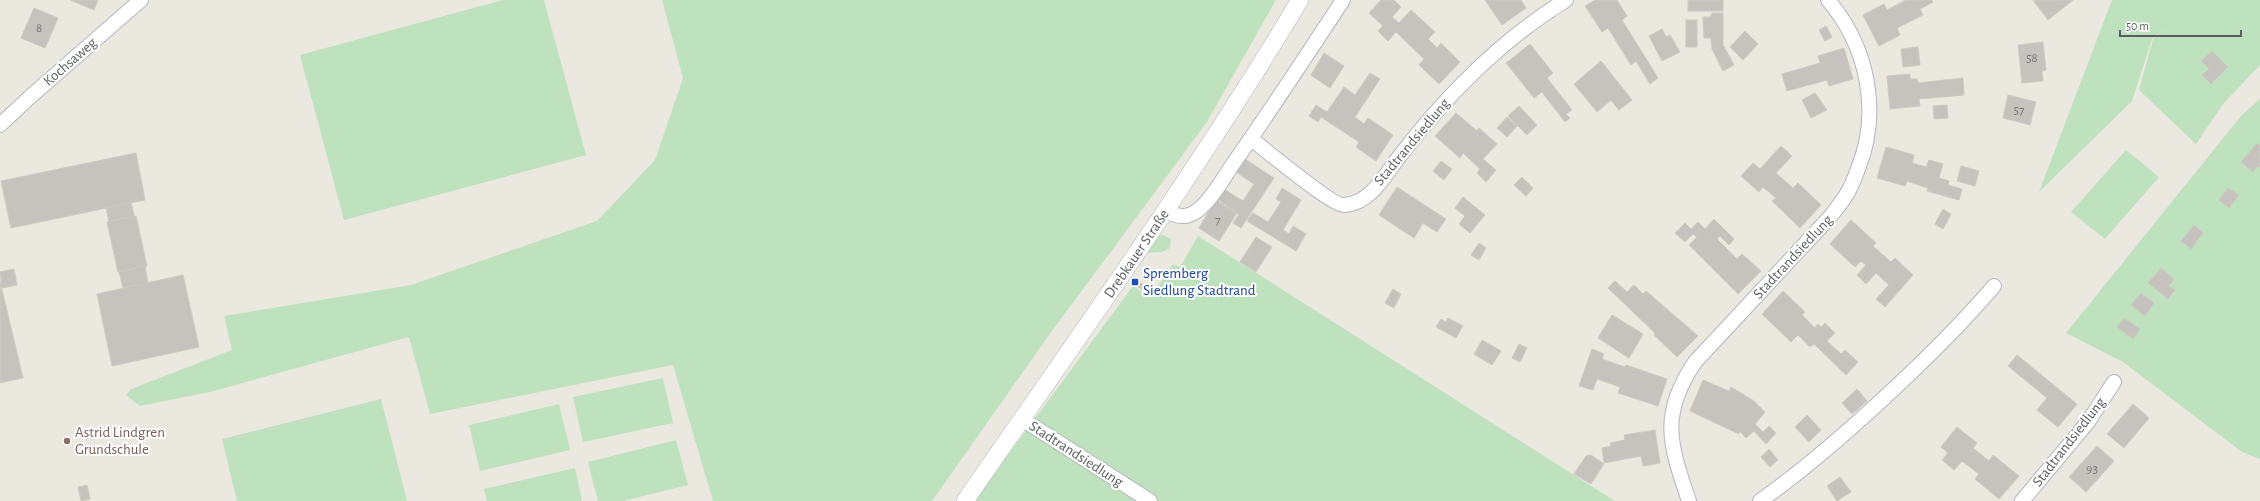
<svg xmlns="http://www.w3.org/2000/svg" width="2260" height="501" font-family="'Alegreya Sans',sans-serif">
<rect width="100%" height="100%" fill="#ebe8e0"/>
<g fill="#bee2bd">
<path d="M503,0h41l42,155 -242,65 -44,-165z"/>
<path d="M662,0h614l-69,122 -158,213 -117,166h-219l-40,-136 -243,49 -21,-77 -199,55 -70,14 -14,-11 5,-6 101,-39 -8,-34 187,-31 186,-64 58,-61 28,-82z"/>
<path d="M2112,0h148v65l-37,39 -27,40 -57,-54 14,-51 16,-13 -17,13 -20,62 -93,91z"/>
<path d="M2260,99v360l-18,-7 -119,-90 -57,-29 175,-217z"/>
<path d="M2126,150l33,27 -54,62 -34,-27z"/>
<path d="M1163,235l8,4 -1,9 -8,4 -16,1 11,-17z"/>
<path d="M1198,236l417,265h-641l159,-215 17,12 23,-34 7,3z"/>
<path d="M663,378l10,45 -90,19 -10,-45z"/>
<path d="M381,399l26,102h-170l-15,-62z"/>
<path d="M559,404l11,46 -90,21 -11,-46z"/>
<path d="M676,440l12,45 -65,16h-25l-10,-39z"/>
<path d="M575,468l7,33h-95l-3,-12z"/>
</g>
<g fill="#c6c3be" stroke="#cfcabf">
<path d="M70,0h28l-4,10z"/>
<path d="M1381,0h13l7,7 -9,10 7,6 12,-13 24,22 -7,7 9,9 4,-5 19,19 -21,22 -20,-19 5,-6 -28,-27 -8,9 -10,-10 5,-5 -14,-13z"/>
<path d="M1485,0h36l5,8 -24,17z"/>
<path d="M1595,0h22l10,16 -5,4 36,58 -8,6 -14,-23 -5,4 -23,-37 -6,4 -17,-26z"/>
<rect x="1688" y="0" width="35" height="11"/>
<path d="M1906,0h26l1,2 -13,7 3,6 -26,13 3,7 -21,11 -16,-31 21,-11 3,6z"/>
<path d="M2033,0h40l-25,20z"/>
<path d="M34,8l24,10 -13,30 -24,-10z"/>
<path d="M1712,13h11v32l11,20 -11,6 -11,-22 -1,-11h-7l-1,-21h8z"/>
<rect x="1686" y="20" width="11" height="27"/>
<path d="M1826,26l6,11 -7,4 -6,-11z"/>
<path d="M1662,29l4,8 4,-2 10,17 -18,9 -13,-25z"/>
<path d="M1745,31l13,13 -15,16 -13,-13z"/>
<path d="M2043,42l3,28 -4,1 1,10 -21,2 -4,-38z"/>
<path d="M1530,44l23,29 -6,5 25,32 -6,4 4,4 -5,4 -23,-30 -8,6 -28,-35z"/>
<path d="M1918,47l2,18 -17,2 -2,-18z"/>
<path d="M1844,48l9,31 -24,7 -2,-6 -40,11 -5,-17 38,-11 -2,-7z"/>
<path d="M2212,51l16,16 -17,17 -9,-9 7,-6 -8,-8z"/>
<path d="M1324,53l20,13 -14,22 -19,-13z"/>
<path d="M1601,61l31,39 -13,10 -8,-10 -14,12 -23,-28z"/>
<path d="M1370,73l10,6 -25,38 9,7 4,-6 25,17 -17,26 -20,-14 3,-5 -38,-25 -3,5 -9,-6 7,-11 11,7 17,-25 11,8z"/>
<path d="M1910,74v5h7l1,4 45,-5 1,17 -45,4 1,7 -30,3 -3,-33z"/>
<path d="M1815,93l12,17 -16,8 -9,-18z"/>
<path d="M2008,95l28,7 -6,23 -27,-7z"/>
<path d="M1947,105l1,13 -14,1 -1,-13z"/>
<path d="M1519,106l18,19 -10,10 -19,-19z"/>
<path d="M1456,113l21,18 2,-3 18,16 -14,15 13,11 -10,12 -9,-9 3,-4 -17,-16 -3,5 -25,-22z"/>
<path d="M1507,117l10,9 -10,11 -10,-9z"/>
<path d="M2257,143l3,3v21l-2,-1 -5,6 -12,-10z"/>
<path d="M1781,146l11,10 -16,17 17,15 5,-5 23,22 -21,23 -28,-27 4,-3 -13,-11 -4,5 -18,-16 12,-13 7,6z"/>
<path d="M1886,147l28,8 -2,8 14,4 3,-7 14,4 -4,14 10,3 -1,4 14,4 -3,11 -32,-9 1,-3 -21,-7 -2,5 -28,-8z"/>
<path d="M136,153l9,47 -134,28 -10,-47z"/>
<path d="M1245,159l29,19 -33,50 -8,-5 6,-9 -22,-15 7,-10 19,12 11,-17 -18,-12z"/>
<path d="M1441,161l11,8 -8,11 -11,-9z"/>
<path d="M1961,166l18,5 -4,15 -18,-5z"/>
<path d="M1522,177l11,11 -7,8 -12,-11z"/>
<path d="M1397,187l49,32 -9,13 -14,-9 -9,15 -35,-23z"/>
<path d="M1282,188l19,12 -18,30 6,4 4,-8 13,8 -10,17 -49,-30 6,-8 15,9 13,-20 -5,-3z"/>
<path d="M2228,188l11,7 -10,13 -10,-8z"/>
<path d="M1463,197l22,18 -15,18 -11,-9 6,-8 -10,-8z"/>
<path d="M1216,200l21,13 -18,28 -20,-13z"/>
<path d="M131,202l3,14 -25,6 -3,-14z"/>
<path d="M1943,209l8,5 -8,15 -8,-5z"/>
<path d="M136,216l11,50 -29,6 -11,-50z"/>
<path d="M1714,219l20,20 -5,6 -9,-9 -3,3 20,20 5,-5 19,17 -23,23 -49,-49 8,-8 -4,-3 -8,8 -10,-9 10,-10 6,6 7,-7 7,7z"/>
<path d="M1851,220l25,23 -3,3 18,16 4,-4 18,17 -28,32 -9,-8 13,-14 -13,-12 -10,11 -9,-9 9,-10 -5,-4 -6,6 -25,-23z"/>
<path d="M2194,225l9,8 -12,16 -10,-8z"/>
<path d="M1256,237l16,10 -16,25 -16,-10z"/>
<path d="M1479,243l7,5 -7,12 -8,-5z"/>
<path d="M145,266l3,17 -25,5 -4,-16z"/>
<path d="M2161,268l13,11 -5,7 6,4 -7,9 -20,-16z"/>
<path d="M14,269l3,16 -15,3 -2,-16z"/>
<path d="M183,275l16,72 -87,19 -15,-72z"/>
<path d="M0,281l23,97 -23,5z"/>
<path d="M1138,281l8,6 -3,3 -8,-5z"/>
<path d="M1615,281l12,11 7,-7 9,9 3,-3 52,45 -21,21 -23,-22 1,-2 -47,-45z"/>
<path d="M1393,289l8,5 -7,14 -9,-5z"/>
<path d="M1783,291l22,21 -3,3 13,13 3,-4 3,3 4,-4 10,10 -8,8 14,13 4,-4 13,12 -12,13 -32,-31 -4,3 -12,-12 -7,7 -29,-28z"/>
<path d="M2141,293l13,10 -9,13 -14,-11z"/>
<path d="M1612,315l31,19 -14,24 -31,-20z"/>
<path d="M1448,318l15,8 -7,12 -20,-11 5,-8 5,3z"/>
<path d="M2124,318l16,11 -7,10 -16,-12z"/>
<path d="M1482,340l19,11 -9,14 -18,-11z"/>
<path d="M1519,344l8,4 -7,14 -8,-4z"/>
<path d="M1592,349l12,5 -2,5 23,8 1,-2 41,14 -9,27 -40,-13 2,-6 -23,-8 -4,11 -14,-4z"/>
<path d="M2017,355l60,49 -19,23 -21,-17 10,-12 -39,-32z"/>
<path d="M1703,380l26,11 2,-4 23,14 11,11 -10,12 8,8 6,-6 7,7 -10,11 -12,-13 -8,7 -6,-7 -1,3 -49,-23z"/>
<path d="M1857,389l10,12 -15,13 -10,-11z"/>
<path d="M2133,404l16,14 -25,30 -17,-14z"/>
<path d="M1807,415l14,15 -12,12 -14,-15z"/>
<path d="M1957,427l20,16 -4,5 16,13 4,-6 26,21 -20,23 -24,-20 4,-5 -17,-13 -8,9 -12,-10 6,-7 -7,-6z"/>
<path d="M1655,430l5,33 -17,3 -2,-10 -37,7 -2,-15 9,-2 -1,-3 15,-3 -1,-5z"/>
<path d="M2097,446l17,15 -28,31 -17,-15z"/>
<path d="M1769,449l9,11 -8,7 -9,-10z"/>
<path d="M1591,455l13,9 -13,20 -17,-10 12,-18z"/>
<path d="M1840,477l11,15 -14,9 -10,-15z"/>
<path d="M87,485l3,14 -9,2 -3,-14z"/>
</g>
<g fill="none" stroke-linecap="round" stroke-linejoin="round">
<defs>
<g id="minor">
<path d="M0,125l31,-29 110,-96"/>
<path d="M1251,139c14,10 81,67 93,66 26,-1 41,-30 55,-48 46,-60 102,-117 167,-157"/>
<path d="M1165,210c11,7 22,9 33,0 13,-9 26,-33 35,-46 38,-54 74,-109 110,-164"/>
<path d="M1022,419l128,82"/>
<path d="M1689,501c-19,-56 -30,-86 6,-139l135,-145c6,-8 13,-16 18,-25 4,-7 7,-15 10,-23 23,-57 10,-122 -30,-169"/>
<path d="M1760,501c44,-31 84,-66 123,-102 39,-36 76,-72 111,-113"/>
<path d="M2022,501l66,-79 26,-40"/>
</g>
<g id="tertiary">
<path id="s1" d="M965,501c114,-165 232,-329 335,-501"/>
</g>
</defs>
<use href="#minor" stroke="#b3b6ba" stroke-width="16"/>
<use href="#tertiary" stroke="#b3b6ba" stroke-width="18"/>
<use href="#minor" stroke="#fff" stroke-width="14"/>
<use href="#tertiary" stroke="#fff" stroke-width="17"/>
</g>
<rect fill="#1a4fb4" stroke="#fff" stroke-width="1.5" x="1131" y="278" width="8" height="8" rx="2"/>
<circle fill="#8d6e63" stroke="#fff" stroke-width="1.5" cx="67" cy="441" r="4"/>
<g text-anchor="middle" dominant-baseline="central" stroke-width="4" stroke-linejoin="round" paint-order="stroke">
<g font-size="13" fill="#747678">
<text x="39" y="28">8</text>
<text x="2032" y="58">58</text>
<text x="2019" y="110">57</text>
<text x="1218" y="220">7</text>
<text x="2092" y="469">93</text>
</g>
<g font-size="15" fill="#595c60" stroke="#fff">
<text transform="translate(70 62) rotate(-41)">Kochsaweg</text>
<text transform="translate(1412 142) rotate(-50)">Stadtrandsiedlung</text>
<text stroke="none"><textPath href="#s1" startOffset="301">Drebkauer Straße</textPath></text>
<text transform="translate(1793 257) rotate(-47)">Stadtrandsiedlung</text>
<text transform="translate(2069 442) rotate(-52)">Stadtrandsiedlung</text>
<text transform="translate(1076 454) rotate(33)">Stadtrandsiedlung</text>
</g>
<g font-size="15" fill="#164399" stroke="#fff" text-anchor="start">
<text x="1143" y="273">Spremberg<tspan x="1143" dy="17">Siedlung Stadtrand</tspan></text>
</g>
<g font-size="15" fill="#785e54" stroke="#fff" text-anchor="start">
<text x="75" y="432">Astrid Lindgren<tspan x="75" dy="17">Grundschule</tspan></text>
</g>
</g>
<path d="M2120 30v6h121v-6" fill="none" stroke="#595c60" stroke-width="2"/>
<text x="2126" y="30" font-size="12" fill="#595c60" stroke="#ffffff" stroke-width="3" paint-order="stroke">50 m</text>
</svg>
